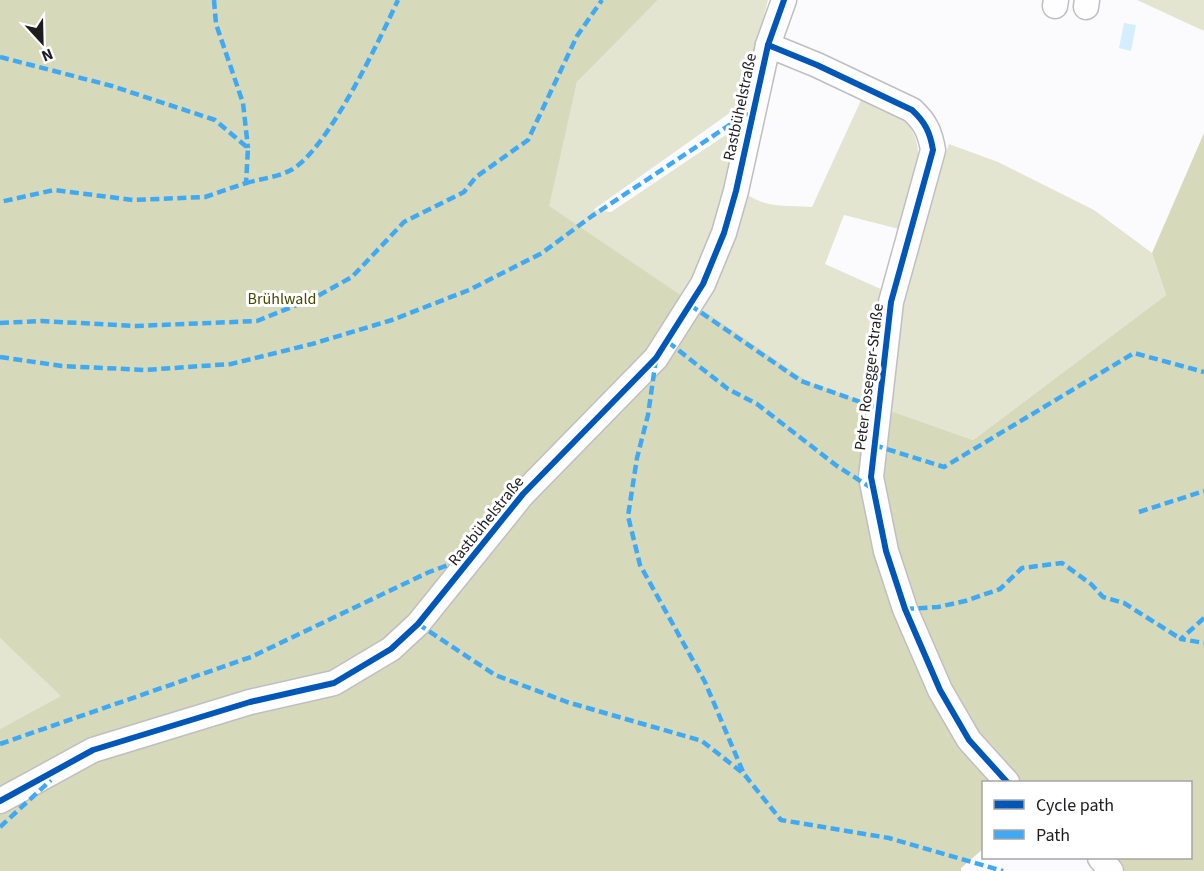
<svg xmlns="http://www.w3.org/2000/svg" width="1204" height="871" font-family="'Source Sans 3',sans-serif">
<rect width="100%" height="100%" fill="#fbfbfe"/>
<g fill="#e3e5d1">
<path d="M658,0h110l-27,105 -148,105 18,2 119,-80 7,-1 -9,48c33,30 42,26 84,28l50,-109c11,5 24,9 34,16 41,28 15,77 3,115l-55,-14 -19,49 58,26 24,-16 15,-52 27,-78 49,18 96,48 58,43 14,42 -193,145 -164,-58 -261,-176 29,-124z"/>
<path d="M1137,0h67v31z"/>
<path d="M0,638l62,58 -62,33z"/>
</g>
<path fill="#d6d9ba" d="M0,0h658l-81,82 -28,124 260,176 164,58 193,-145 -14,-42 52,-120v738h-97l-19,-13h102v-76h-206l-1,67 -22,19v3h-961v-142l61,-33 -61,-58z"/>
<path fill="#d4eefd" d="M1124,23l12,2 -5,26 -12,-3z"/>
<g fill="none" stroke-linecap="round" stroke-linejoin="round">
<defs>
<g id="minor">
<path d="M1055,6l1,-6"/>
<path d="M1086,7l1,-7"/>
<path d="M768,45l49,20 95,45c13,12 18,22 21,40l-42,152 -20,175 15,74 19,58 35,81 29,50 38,42"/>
<path d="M0,801l93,-51 157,-48 84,-19 57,-34 27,-25 105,-130 133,-136 47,-74 21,-51 12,-42 32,-146 16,-45"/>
<path d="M1100,858l11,13"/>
</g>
</defs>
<use href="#minor" stroke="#bfbfc2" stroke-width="27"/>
<use href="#minor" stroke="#fefeff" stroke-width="24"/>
<g stroke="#3fa9f5" stroke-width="4.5" stroke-dasharray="9 4.5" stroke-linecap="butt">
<path d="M214,0l2,24 27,79 5,45"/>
<path d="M0,57l112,29 103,34 33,28 -2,35 -41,14 -72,3 -79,-10 -54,12"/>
<path d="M246,183c14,-4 32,-6 45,-13 36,-19 89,-131 107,-170"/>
<path d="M690,305l111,76 79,28"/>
<path d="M0,323l41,-2 95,5 121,-5 57,-23 38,-21 52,-55 60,-30 12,-15 52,-37 49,-104 25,-36"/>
<path d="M668,342l60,47 29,15 80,62 36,23"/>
<path d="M0,357l62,9 83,4 86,-6 81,-20 80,-24 77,-30 73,-37 50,-37 148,-98 12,-5"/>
<path d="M656,359l-8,56 -11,43 -9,58 12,49 65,117 38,90"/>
<path d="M874,445l70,22 190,-114 70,19"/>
<path d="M1139,512l65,-21"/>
<path d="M905,609l33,-2 27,-6 35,-12 22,-21 40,-5 29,21 12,13 21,6 57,36"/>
<path d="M1204,618l-23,21 23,4"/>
<path d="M418,624l77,51 72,27 135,39 42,33 37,46 108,18 114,33"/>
<path d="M0,744l251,-87 178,-85 25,-9 14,-1"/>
<path d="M0,827l51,-47"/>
</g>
<defs>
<g id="cycleway">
<path d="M768,45l49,20 95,45c13,12 18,22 21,40l-42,152 -20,175 15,74 19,58 35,81 29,50 38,42"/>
<path d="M0,801l93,-51 157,-48 84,-19 57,-34 27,-25 105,-130 133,-136 47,-74 21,-51 12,-42 32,-146 16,-45"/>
</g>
</defs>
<use href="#cycleway" stroke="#fff" stroke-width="10"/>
<use href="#cycleway" stroke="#0057b8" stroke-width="6"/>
</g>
<g text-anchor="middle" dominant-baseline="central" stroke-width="6" stroke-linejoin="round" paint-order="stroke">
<g font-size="16" fill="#1d1d20" stroke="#fff">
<text transform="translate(740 107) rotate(-78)">Rastbühelstraße</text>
<text transform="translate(869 377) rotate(-83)">Peter Rosegger-Straße</text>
<text transform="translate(486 521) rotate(-51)">Rastbühelstraße</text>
</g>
<g font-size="16" fill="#454800" stroke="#fff">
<text x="282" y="299">Brühlwald</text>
</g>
</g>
<rect x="982" y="781" width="210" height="78" fill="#ffffff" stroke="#a5a5a6" stroke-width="1.5"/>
<rect x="994" y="800" width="30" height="9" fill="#0057b8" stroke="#a5a5a6" stroke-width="1.5"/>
<text x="1036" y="811" font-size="18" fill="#1d1d20">Cycle path</text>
<rect x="994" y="830" width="30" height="9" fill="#3fa9f5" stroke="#a5a5a6" stroke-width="1.5"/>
<text x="1036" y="841" font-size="18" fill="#1d1d20">Path</text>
<g transform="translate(42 42) rotate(158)" stroke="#ffffff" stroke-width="4.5" paint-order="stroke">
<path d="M0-4.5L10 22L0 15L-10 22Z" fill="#1d1d20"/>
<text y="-9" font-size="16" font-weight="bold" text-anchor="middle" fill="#1d1d20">N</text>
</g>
</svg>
